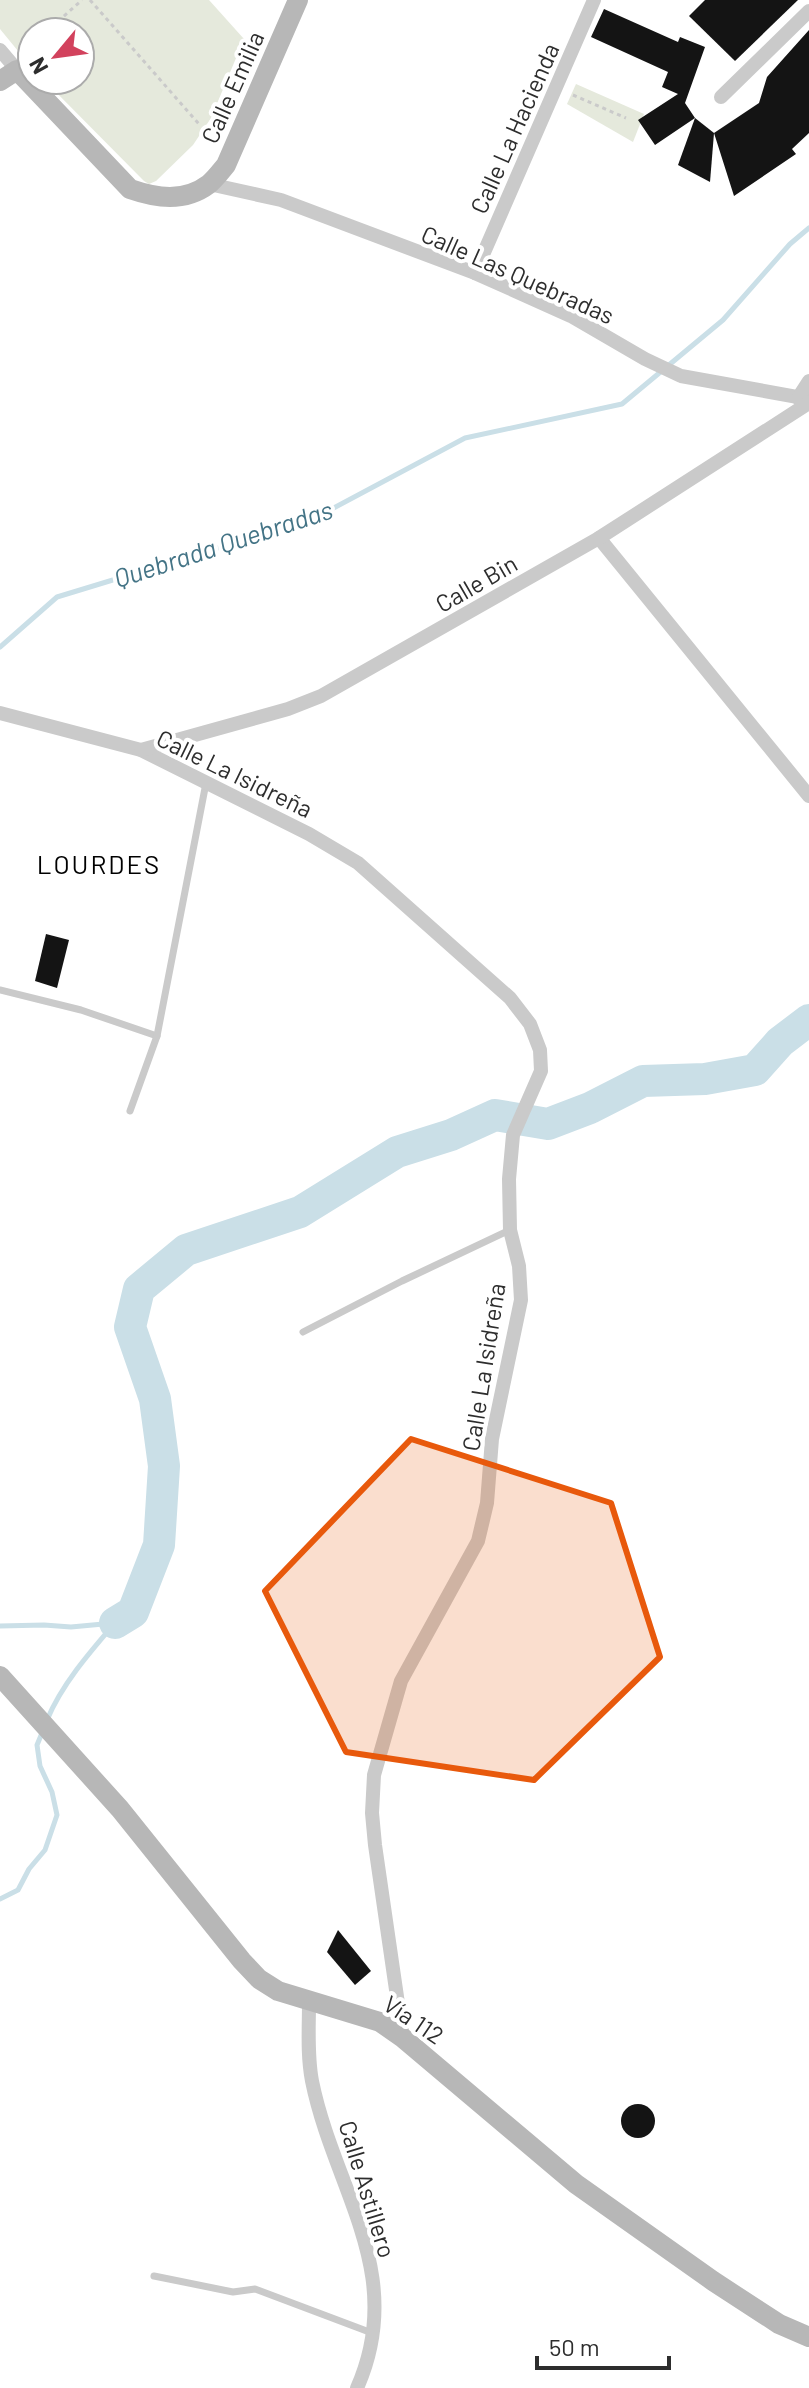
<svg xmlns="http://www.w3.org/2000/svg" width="809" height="2388" font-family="Barlow,sans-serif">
<rect width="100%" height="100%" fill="#fff"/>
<g fill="#e5e9dc">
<path d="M0,0h209l35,39 -33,79 -18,27 -37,36 -7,3 -5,-3 -100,-101h36v-48h-48v36l-32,-39z"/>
<path d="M576,84l68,30 -11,28 -66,-38z"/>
</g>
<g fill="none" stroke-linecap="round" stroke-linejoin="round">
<g stroke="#cadfe7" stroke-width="5">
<path d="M0,647l57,-50 256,-78 152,-81 157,-34 101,-84 67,-76 19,-16"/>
<path d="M0,1626l44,-1 27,2 43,-4"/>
<path d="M47,1720c15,-36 43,-68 68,-97"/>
<path d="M0,1899l18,-9 11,-21 16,-19 12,-35 -5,-23 -12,-26 -3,-21 5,-12"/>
</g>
<path stroke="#cadfe7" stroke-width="32" d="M115,1623l18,-11 26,-67 5,-79 -9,-67 -25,-72 9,-38 47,-39 114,-38 97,-60 54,-17 44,-20 53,9 42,-16 53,-27 62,-2 50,-9 25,-28 29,-22"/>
</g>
<g fill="#141414">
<path d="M705,0h93l-63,61 -46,-45z"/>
<path d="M604,9l74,33 2,-5 25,10 -20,56 10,15 -40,27 -17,-25 40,-26 -16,-7 6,-15 -77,-35z"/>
<path d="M809,30v103l-17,16 4,5 -62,42 -20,-63 45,-30 8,-26z"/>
<path d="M695,118l19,15 -4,49 -32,-17z"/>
<path d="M46,934l23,6 -12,48 -22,-7z"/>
<path d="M338,1930l33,41 -16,14 -28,-33z"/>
<circle cx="638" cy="2121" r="17"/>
</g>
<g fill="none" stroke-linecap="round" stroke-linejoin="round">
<g stroke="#cacaca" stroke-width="3" stroke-dasharray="4 4" stroke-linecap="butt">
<path d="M90,0l109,124"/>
<path d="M46,32l36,-32"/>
<path d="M22,52l10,-8"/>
<path d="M573,95l53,23"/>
</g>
<g stroke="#cacaca" stroke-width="7">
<path d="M0,990l81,20 76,26"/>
<path d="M130,1111l27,-75 49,-253"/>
<path d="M303,1332l99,-51 108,-51"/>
<path d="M154,2276l79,16 22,-3 117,44"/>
</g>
<g stroke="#cacaca" stroke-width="14">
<path d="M0,50l17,20"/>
<path d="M721,97l88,-86"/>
<path d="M209,184l72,16 194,73 96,43 74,43 36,17 128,23"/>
<path d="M475,273l119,-273"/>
<path d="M798,398l11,-17"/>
<path d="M599,538l210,258"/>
<path d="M0,713l141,37 168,84 49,29 152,135 20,26 10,26 1,21 -28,64 -4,44 1,51 9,36 2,34 -29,139 -5,64 -9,38 -77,140 -27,94 -2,38 3,32 28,193"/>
<path d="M141,750l147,-41 33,-13 278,-158 210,-135"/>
<path d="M309,2002c0,26 -2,53 3,79 22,109 96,192 45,307"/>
</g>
<g stroke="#b7b7b7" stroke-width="20">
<path d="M0,81l17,-11 113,119c26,9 54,14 79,-5 6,-5 12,-13 17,-19l72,-165"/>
<path d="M0,1676l120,133 122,152 17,18 19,12 102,31 23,16 173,146 137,97 66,43 30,13"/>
</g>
</g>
<path fill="#e8590c" fill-opacity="0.2" stroke="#e8590c" stroke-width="6" stroke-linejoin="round" d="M411,1439l200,64 49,154 -126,123 -188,-28 -81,-161z"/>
<g text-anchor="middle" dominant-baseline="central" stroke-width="8" stroke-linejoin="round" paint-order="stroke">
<g font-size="24" fill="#2d2d2d" stroke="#fff">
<text transform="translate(232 87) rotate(-66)">Calle Emilia</text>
<text transform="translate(514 128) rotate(-66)">Calle La Hacienda</text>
<text transform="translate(518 274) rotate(24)">Calle Las Quebradas</text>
<text transform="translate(476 583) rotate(-30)">Calle Bin</text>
<text transform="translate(235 773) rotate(26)">Calle La Isidreña</text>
<text transform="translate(483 1367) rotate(-81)">Calle La Isidreña</text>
<text transform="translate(414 2019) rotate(34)">Vía 112</text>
<text transform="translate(368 2189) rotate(73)">Calle Astillero</text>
</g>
<g font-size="26" font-style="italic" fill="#447486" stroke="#fff">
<text transform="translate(223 543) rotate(-18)">Quebrada Quebradas</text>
</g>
<g font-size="26" letter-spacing="2" fill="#000" stroke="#fff">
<text x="99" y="863">LOURDES</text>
</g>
</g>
<g transform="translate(56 56) rotate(241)"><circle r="38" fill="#ffffff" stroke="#ababab" stroke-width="2"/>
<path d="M0-6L14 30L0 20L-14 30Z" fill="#d2425d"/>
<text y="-12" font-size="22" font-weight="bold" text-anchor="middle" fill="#2d2d2d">N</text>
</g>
<path d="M537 2356v12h132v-12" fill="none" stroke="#2d2d2d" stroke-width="4"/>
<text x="549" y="2356" font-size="24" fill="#2d2d2d" stroke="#ffffff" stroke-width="6" paint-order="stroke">50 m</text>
</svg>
